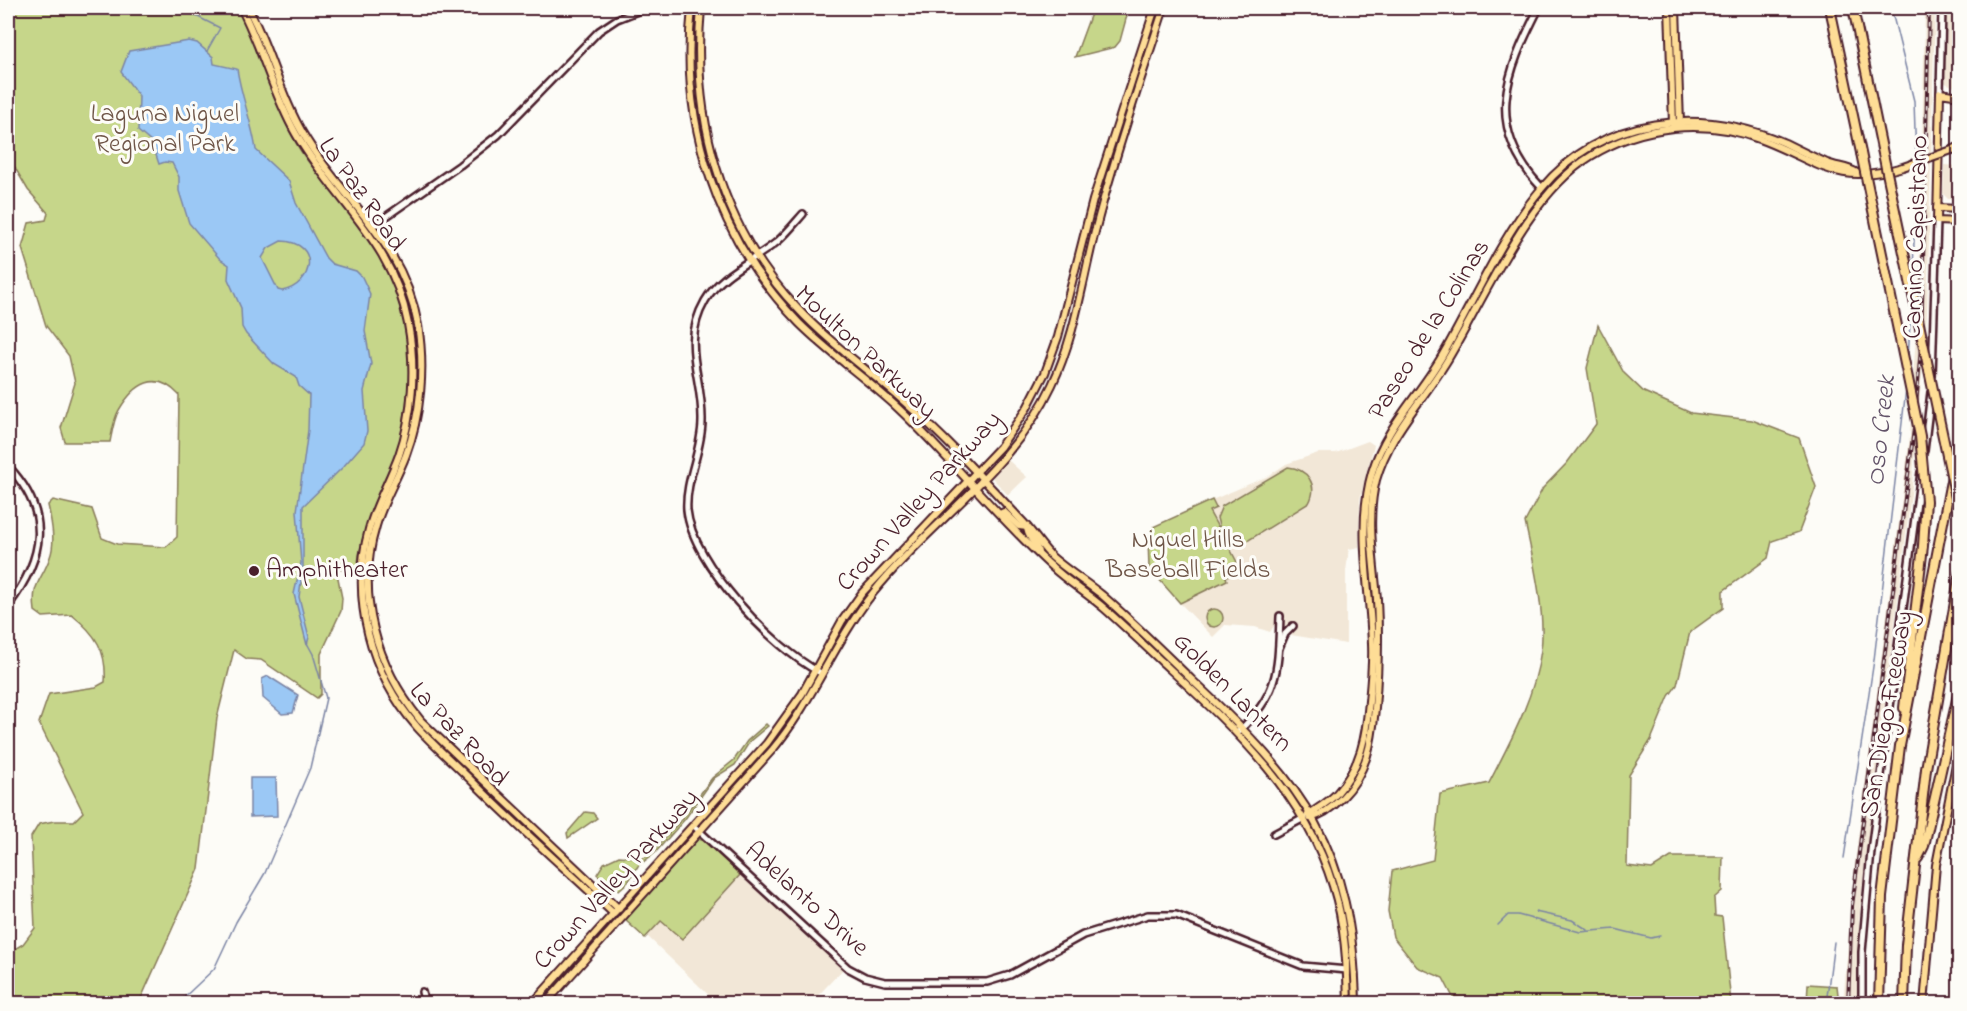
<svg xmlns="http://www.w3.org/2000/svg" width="1967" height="1011" font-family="'Indie Flower',sans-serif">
<rect width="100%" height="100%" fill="#fdfcf7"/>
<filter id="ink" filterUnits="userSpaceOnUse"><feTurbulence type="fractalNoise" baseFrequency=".0167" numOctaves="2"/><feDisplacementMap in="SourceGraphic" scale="12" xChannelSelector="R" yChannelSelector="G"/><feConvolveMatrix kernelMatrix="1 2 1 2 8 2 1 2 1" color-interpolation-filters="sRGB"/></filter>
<g filter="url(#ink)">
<g fill="#f2e7d7">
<path d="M1925,8h10l-8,305 -15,173 -47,377 -6,58 -1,82 -15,1 12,-141 55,-427 9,-157z"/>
<path d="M1946,8h13v81l-16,-7z"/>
<path d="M1944,165l15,1v33h-11l-5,-5z"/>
<path d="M1368,441l6,4 -14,54 -1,48 -10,2 -3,22v73l-55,-9 -3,-8 -7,-3 -7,2 -4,6 -15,-5 -30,-2 -12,12 -33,-34 46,-23v-2l5,-3 -1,-23 2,-2 -12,-16 -11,-23 5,-6 -2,-5 56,-24 18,-12 32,-11h18z"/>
<path d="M1008,460l19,17 -19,18 -15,-16v-5z"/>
<path d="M740,875l104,93 -33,35h-94l-70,-67 14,-16 21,19z"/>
</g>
<g fill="#c6d68a" stroke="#887a5a" stroke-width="1.5">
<path d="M8,8h229c26,44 35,96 62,140 15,25 37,45 54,67 38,50 61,110 55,173 -2,21 -5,43 -11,63 -15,44 -38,75 -40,124l-21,-7 6,30 -1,13 -20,43v40l-4,4 -56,-38 -14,-1 -13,-9 -17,68 -18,151 -60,134h-131v-50l15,-9 12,-16 -4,-91 8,-13 15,-3h20l9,-9 -44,-89 10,-29 47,-7 9,-5c2,-31 -9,-48 -33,-67l-29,2 -8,-6c-4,-28 7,-30 15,-54 6,-16 1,-37 -2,-52l5,-5 39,9 10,29 15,6 49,3 11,-10 2,-142c-23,-25 -44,-12 -60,15 -5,8 -7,22 -9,32h-45l-4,-14 14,-45 -6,-27 -23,-30 -24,-78 7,-25 17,-3 2,-7 -20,-23 -20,-34z"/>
<path d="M1093,8h36l-9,33 -5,6 -40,10z"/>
<path d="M1598,325l26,48 20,19 47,21 61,7 47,18 17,49 -17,45 -27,9 -4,17 -45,33v17l-33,24 -13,53 -8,11 -18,44 -22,35 -2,91 25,3 19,-12h52l-1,34 -8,7 1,18 7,1 9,86h-275l-13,-25 -26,-11 -24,-30 -5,-26 4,-40 41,-11 7,-66 49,-11c21,-41 46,-86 52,-133 5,-37 -8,-90 -16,-128l18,-34 24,-25 29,-39 -9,-56z"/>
<path d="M1288,467c19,2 31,17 21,36l-65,40 -20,-6 16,31 -14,9 1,3 -47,23 -31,-35 -1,-29 5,-12 59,-27 4,8 -7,3 12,22 -4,-15 5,-12z"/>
<circle cx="1214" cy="618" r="9"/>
<path d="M766,724l2,2 -18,15 -15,24 -21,13 -29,41 -30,34 -17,13 -10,16 -9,8 -12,-5 -1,-3 -9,-8 7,-11 15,-7 25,2 7,-5 30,-33 31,-42 22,-18 13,-19z"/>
<path d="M585,812l8,1 4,5 -29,20 -1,-5z"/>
<path d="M698,839l7,2 35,34 -58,64 -21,-18 -16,17 -20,-18z"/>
<path d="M1808,984l29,2 2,17h-32z"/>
</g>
<g fill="#9bc8f5" stroke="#7b84a4" stroke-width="1.5" fill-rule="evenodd">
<path d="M189,41l8,2 16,14 1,7 23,5c4,27 15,53 19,81l33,31 7,22 30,55 6,6 24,7 6,6 8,17 -5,37 6,33 -7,27 3,40 -3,12 -21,24 -40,39v61l-4,30 10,40 -2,8 -13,-51 7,-31 -4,-52 11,-81 1,-35 -10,-9 -3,-9 -22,-13 -28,-30 -4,-7 -1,-19 -13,-29 1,-14 -9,-6 -31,-36 -10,-32v-14l-7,-14 -7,-1 -6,2 -7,-21 -14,-12 1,-35 -18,-24 8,-21zM281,241c40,1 33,44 1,50l-4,-1 -16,-32 6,-10z"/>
<path d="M268,676l30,19 -5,18 -11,1 -19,-16 -1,-19z"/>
<path d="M250,778h26l1,38 -27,1z"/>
</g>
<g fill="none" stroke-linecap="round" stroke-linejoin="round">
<g stroke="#7b84a4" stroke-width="1.5">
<path d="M180,8l40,20 -13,23"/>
<path d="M1891,8l23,93 2,59"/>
<path d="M1913,277l3,-112"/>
<path d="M1908,361l3,-59"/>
<path d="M1844,858l30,-198 32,-271"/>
<path d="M1535,912l37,8 16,10"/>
<path d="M1498,925l10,-10h10l62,17 35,-3 36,9 9,-2"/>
<path d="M177,1004l37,-35 22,-47 29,-49 45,-105 16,-70 -13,-44 -6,-11"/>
<path d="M1826,1004l8,-62"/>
</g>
<defs>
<g id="minor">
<path d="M1539,8c-33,65 -56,119 3,180"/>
<path d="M1940,93l2,-85"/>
<path d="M803,214c-8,9 -16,19 -25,27 -24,20 -56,31 -73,60 -25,44 -2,75 -3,120 0,30 -17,59 -15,89 5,53 86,138 132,162"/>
<path d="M374,225l86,-60 38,-30 101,-104 18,-12 28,-11"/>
<path d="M1932,376l5,-155"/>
<path d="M1924,451l7,-59"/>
<path d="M8,466c44,47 37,91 0,140"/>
<path d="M1279,648l6,-14 8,-8"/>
<path d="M1239,731c41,-38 39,-63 41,-115"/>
<path d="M696,828l152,140 17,9 20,5h102l23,-7 73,-40 65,-20h28l127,51 44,4"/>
<path d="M1274,834l30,-16"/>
<path d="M422,992l3,12"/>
<path d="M1862,1004v-52l9,-101 50,-379"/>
</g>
<g id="major">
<path d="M241,8c21,40 32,86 55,126 39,68 97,107 112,190 8,42 5,91 -9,131 -9,25 -23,48 -30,74 -19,70 1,144 48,198 18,20 38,37 57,56 45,45 93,87 140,131"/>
<path d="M248,8c22,40 31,85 54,124 40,69 101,108 116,193 7,42 3,90 -12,130 -9,24 -23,46 -30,71 -21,69 0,140 45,195l198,188"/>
<path d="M692,8c-13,115 25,231 107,315 31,31 68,56 100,86 53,50 98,108 152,157 17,16 37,28 54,43 19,17 37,34 55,51 71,66 144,130 173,226 12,38 14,78 15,118"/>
<path d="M701,8c-10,108 19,219 96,300 34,37 76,65 113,99 41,36 77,77 114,116 10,11 18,24 28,34 16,14 34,25 50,38 31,27 61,57 91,86 110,103 160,166 163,323"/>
<path d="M1669,8l4,116"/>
<path d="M1676,8l4,115"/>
<path d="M1960,96l-20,-3 -3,128 23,1"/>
<path d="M1952,150l8,-4"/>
<path d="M1937,208l23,1"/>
<path d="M1000,514l4,-2 15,14 8,1"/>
<path d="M1027,527c0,11 10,15 11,26"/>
<path d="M1308,815c10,-7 21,-13 29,-22 24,-27 29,-56 32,-92 2,-19 4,-38 3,-57 -2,-56 -16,-117 0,-172 14,-47 50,-79 73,-121 29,-51 58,-117 96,-162 62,-74 159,-83 244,-46 14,7 28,14 42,20 10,4 21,4 30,10"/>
<path d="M1310,818c13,-3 23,-11 32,-20 25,-25 30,-56 33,-90 3,-36 4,-72 2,-109 -3,-39 -11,-80 -1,-119 13,-46 45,-77 69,-116 40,-65 81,-168 146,-208 50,-31 113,-38 168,-17 60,22 74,48 144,28"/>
<path d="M532,1004l235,-261 35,-49 40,-73 20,-28 138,-146 27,-39 18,-35 13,-36 35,-137 62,-192"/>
<path d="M545,1004l228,-255c40,-48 61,-107 100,-156 57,-71 140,-124 179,-208 24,-50 31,-109 45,-161 19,-73 44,-145 67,-216"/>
<path d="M1924,1004l12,-139 24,-121"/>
</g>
<g id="highway">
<path d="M1830,8l31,145"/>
<path d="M1853,8l29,141"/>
<path d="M1904,708l19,-162"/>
<path d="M1918,858l6,-12 36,-160"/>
<path d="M1879,1004l3,-107 18,-151 60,-312"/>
<path d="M1904,1004l2,-59 20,-176 34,-196"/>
</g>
</defs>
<use href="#minor" stroke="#4a1f2b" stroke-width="10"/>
<use href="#major" stroke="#4a1f2b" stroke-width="10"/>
<use href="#highway" stroke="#4a1f2b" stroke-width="12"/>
<use href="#minor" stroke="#fdfcf7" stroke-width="5"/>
<use href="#major" stroke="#fedd96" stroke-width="6"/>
<use href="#highway" stroke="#fedd96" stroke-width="8"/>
<defs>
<path id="rail" d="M1848,1004l4,-98 62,-477 7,-82 8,-339"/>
</defs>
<use href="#rail" stroke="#4a1f2b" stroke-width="4"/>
<use href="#rail" stroke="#fdfcf7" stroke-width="1.5" stroke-dasharray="4.5" stroke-linecap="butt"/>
<defs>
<path id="major-bridge" d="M1903,167l49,-17"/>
<g id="highway-bridge">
<path d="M1882,149l78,368"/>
<path d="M1861,153l59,283 6,65 -3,45"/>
</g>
</defs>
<use href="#major-bridge" stroke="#4a1f2b" stroke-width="10" stroke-linecap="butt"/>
<use href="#highway-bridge" stroke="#4a1f2b" stroke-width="12" stroke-linecap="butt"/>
<use href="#major-bridge" stroke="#fedd96" stroke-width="6"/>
<use href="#highway-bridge" stroke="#fedd96" stroke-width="8"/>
</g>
</g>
<circle fill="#4a1f2b" stroke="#fdfcf7" stroke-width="2" cx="254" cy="571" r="6"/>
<g text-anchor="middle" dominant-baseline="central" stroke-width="6" stroke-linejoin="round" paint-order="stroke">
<g font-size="26" fill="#6f5648" stroke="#fdfcf7">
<text x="165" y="115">Laguna Niguel<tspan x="165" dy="30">Regional Park</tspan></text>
<text x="1188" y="541">Niguel Hills<tspan x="1188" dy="30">Baseball Fields</tspan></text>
</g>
<g font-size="26" fill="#4a1f2b" stroke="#fdfcf7">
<text transform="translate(361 195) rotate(55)">La Paz Road</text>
<text transform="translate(1917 237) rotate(-88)">Camino Capistrano</text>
<text transform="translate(1430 330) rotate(-58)">Paseo de la Colinas</text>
<text transform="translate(865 353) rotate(43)">Moulton Parkway</text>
<text transform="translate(920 502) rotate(-48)">Crown Valley Parkway</text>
<text transform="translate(1232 693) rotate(45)">Golden Lantern</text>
<text transform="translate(1888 714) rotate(-80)">San Diego Freeway</text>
<text transform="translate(458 735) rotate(47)">La Paz Road</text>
<text transform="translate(617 880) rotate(-48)">Crown Valley Parkway</text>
<text transform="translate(806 900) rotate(42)">Adelanto Drive</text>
</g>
<g font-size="26" fill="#4a1f2b" stroke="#fdfcf7" text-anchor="start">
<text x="266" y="571">Amphitheater</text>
</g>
<g font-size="27" font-style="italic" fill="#625268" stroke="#fdfcf7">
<text transform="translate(1882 431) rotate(-84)">Oso Creek</text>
</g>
</g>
<rect width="1967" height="1011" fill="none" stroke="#fdfcf7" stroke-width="30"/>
<rect x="15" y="15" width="1937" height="981" fill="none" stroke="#4a1f2b" stroke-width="2" filter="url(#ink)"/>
</svg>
